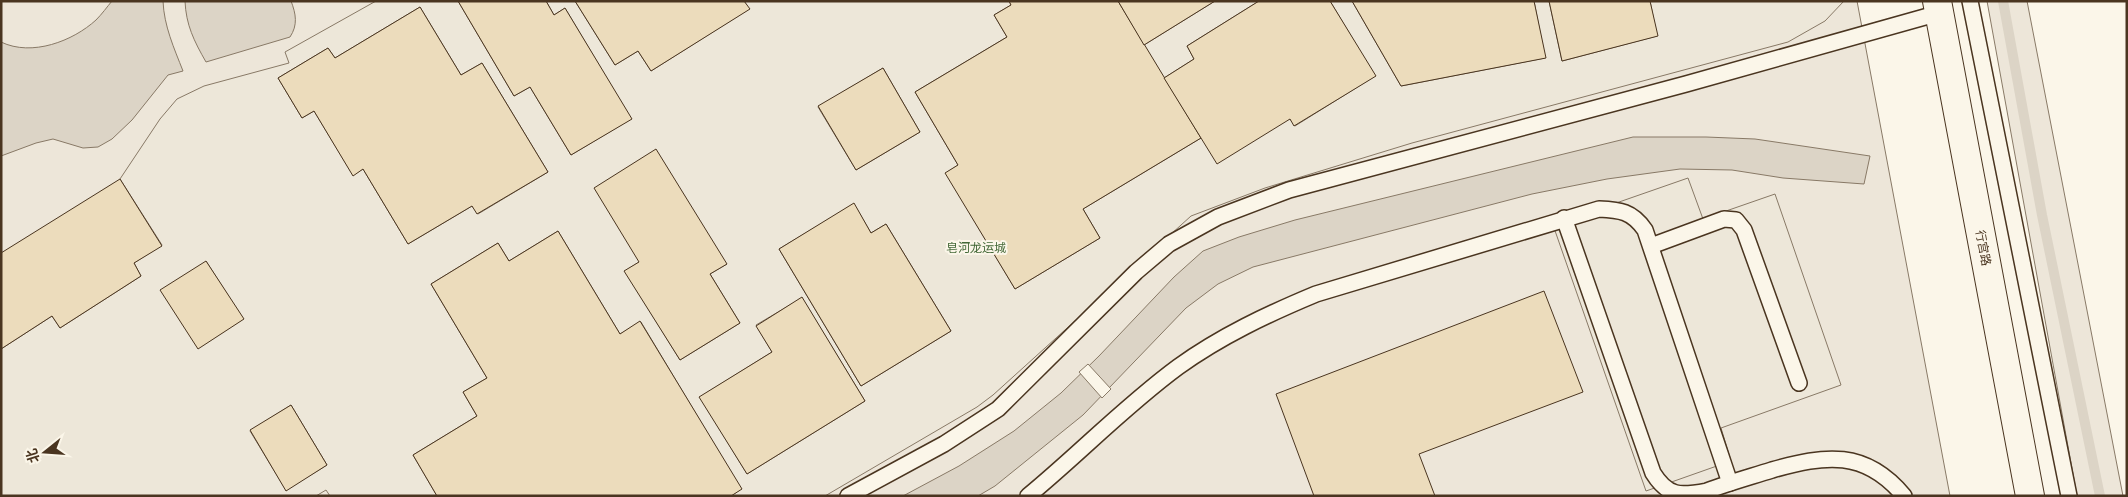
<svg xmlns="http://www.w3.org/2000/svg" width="2128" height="497" font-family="'Varela Round','Noto Sans SC',sans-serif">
<rect width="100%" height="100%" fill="#fbf6e9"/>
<g fill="#ede6d9" stroke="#887966">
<path d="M1,1h1856l93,495h-1949z"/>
<path d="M1987,1h40l96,495h-46z"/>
</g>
<g fill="#ede7d9" stroke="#887966" fill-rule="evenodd">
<path d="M376,1h82l56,95 16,-9 41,68 60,-36 -66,-111 -11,7 -8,-14h29l40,64 23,-14 13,20 98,-62 -5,-8h265l2,4 -17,10 13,22 -92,55 43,73 -12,8 69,116 85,-51 -17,-29 118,-71 89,-19 5,7 80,-50 -45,-75h22l49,85 144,-28 -11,-57h15l13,60 95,-25 -7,-35h194l-19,20 -37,21 -376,101 -147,45 -74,28 -198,179 -16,12 -152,89h-94l10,-7 -100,-167 -21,12 -62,-103 -49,30 -11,-18 -67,41 56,94 -24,14 14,24 -64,39 24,41h-107l-4,-6 -10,6h-315v-147l51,-33 8,12 81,-52 -7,-13 28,-18 -42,-66 40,-60 17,-20 27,-13 85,-23 -4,-11zM420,7l41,68 21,-12 66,109 -70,42 -6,-8 -64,38 -45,-75 -10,6 -39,-64 -12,7 -24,-40 50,-30 7,10zM883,68l37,64 -64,38 -38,-63zM854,204l17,29 15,-9 65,107 -90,55 -82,-137zM206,261l37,58 -45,29zM639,262l88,2 -17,10 30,49 -60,37 -55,-89zM802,298l63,103 -118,73 -47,-77 72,-45 -16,-27zM291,405l36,60 -41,25 -36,-59z"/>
<path d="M1215,1h44l-72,45 7,13 -30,19 -20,-33z"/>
<path d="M1688,178l15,41 72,-25 66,191 -120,43 10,33 -85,30 -93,-266z"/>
</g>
<g fill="#dcd4c6" stroke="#887966">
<path d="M112,1h51c1,25 11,47 20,70l-15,4 -36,45 -20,19 -14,8 -15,1 -30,-9 -17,4 -35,13v-114c31,15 72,-1 95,-22 6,-6 11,-13 16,-19z"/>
<path d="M185,1h106c5,13 7,24 -1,36l-84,25c-12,-21 -20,-37 -21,-61z"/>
<path d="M1633,137h73l49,2 115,17 -6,28 -81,-6 -51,-8 -52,-1 -73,10 -75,15 -279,73 -35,17 -32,24 -103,107 -88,71 -17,10h-75l56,-30 55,-35 47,-38 38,-37 75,-79 29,-26 36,-14 56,-17z"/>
</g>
<path fill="#fbf6e9" stroke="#887966" d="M1088,364l23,25 -9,9 -23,-26z"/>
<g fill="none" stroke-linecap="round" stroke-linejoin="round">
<path stroke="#dcd4c6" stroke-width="10" d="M2003,1l39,214 58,281"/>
</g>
<g fill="#ecdcbc" stroke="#4a3520">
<path d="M458,1h88l8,14 11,-7 67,111 -61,36 -41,-68 -16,9z"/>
<path d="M575,1h169l6,8 -99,62 -13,-20 -23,14z"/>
<path d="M1009,1h109l83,137 -118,71 17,29 -85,51 -70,-116 13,-8 -43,-73 92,-55 -13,-22 17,-10z"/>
<path d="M1118,1h97l-71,44z"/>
<path d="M1259,1h71l46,75 -82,50 -4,-7 -73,45 -53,-86 30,-19 -7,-13z"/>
<path d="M1352,1h182l12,57 -145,28z"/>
<path d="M1549,1h101l8,35 -96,25z"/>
<path d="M420,7l41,68 21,-12 66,109 -71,42 -5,-8 -64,38 -45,-75 -10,7 -39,-65 -12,7 -24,-40 50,-30 7,10z"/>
<path d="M883,68l37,64 -64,38 -38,-64z"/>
<path d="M656,149l71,115 -17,10 30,49 -60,37 -56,-89 15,-9 -45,-74z"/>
<path d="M120,179l42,67 -28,17 7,13 -81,52 -8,-12 -51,33v-96z"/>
<path d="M854,203l17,30 15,-9 65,107 -90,55 -82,-137z"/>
<path d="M558,231l62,103 20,-13 102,168 -11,7h-294l-24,-41 64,-39 -14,-24 24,-14 -56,-94 67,-41 11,18z"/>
<path d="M206,261l38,58 -46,30 -38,-59z"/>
<path d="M1544,291l39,101 -164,62 16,42h-121l-38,-102z"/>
<path d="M802,297l63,104 -118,73 -48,-77 73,-45 -16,-26z"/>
<path d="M291,405l36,60 -41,26 -36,-61z"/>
</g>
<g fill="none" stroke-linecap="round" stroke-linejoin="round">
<defs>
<g id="service">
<path d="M1970,1l99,495"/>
<path d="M1564,218l89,255c15,24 27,23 54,18 21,-8 43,-14 65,-21 53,-15 93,-21 132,26"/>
<path d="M1651,246l73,-27 12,1 8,10 55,153"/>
<path d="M848,496l96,-52 54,-35 138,-137 33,-28 49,-27 71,-27 397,-106 253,-71"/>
<path d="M1028,496c51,-42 97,-90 150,-129 43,-31 90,-53 138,-73l283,-85c21,1 33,2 46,21l85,253"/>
</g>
<path id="secondary" d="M1937,1l93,495"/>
</defs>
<use href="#service" stroke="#4a3520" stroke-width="18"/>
<use href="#secondary" stroke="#4a3520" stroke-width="30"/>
<use href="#service" stroke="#fbf6e9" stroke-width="15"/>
<use href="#secondary" stroke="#fbf6e9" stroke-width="28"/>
</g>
<g text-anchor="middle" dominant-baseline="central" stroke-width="4" stroke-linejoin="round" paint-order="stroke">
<g font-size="12" fill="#436837" stroke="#fbf6e9">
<text x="976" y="248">皂河龙运城</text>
</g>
<g font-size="12" fill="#4a3520" stroke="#fbf6e9">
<text transform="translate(1983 248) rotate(79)">行宫路</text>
</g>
</g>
<rect width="2128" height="497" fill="none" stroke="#4a3520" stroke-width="5"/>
<g transform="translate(45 452) rotate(253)" stroke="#fbf6e9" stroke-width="4" paint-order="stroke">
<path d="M0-4L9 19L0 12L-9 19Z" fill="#4a3520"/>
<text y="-8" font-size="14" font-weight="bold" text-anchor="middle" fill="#4a3520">北</text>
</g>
</svg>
